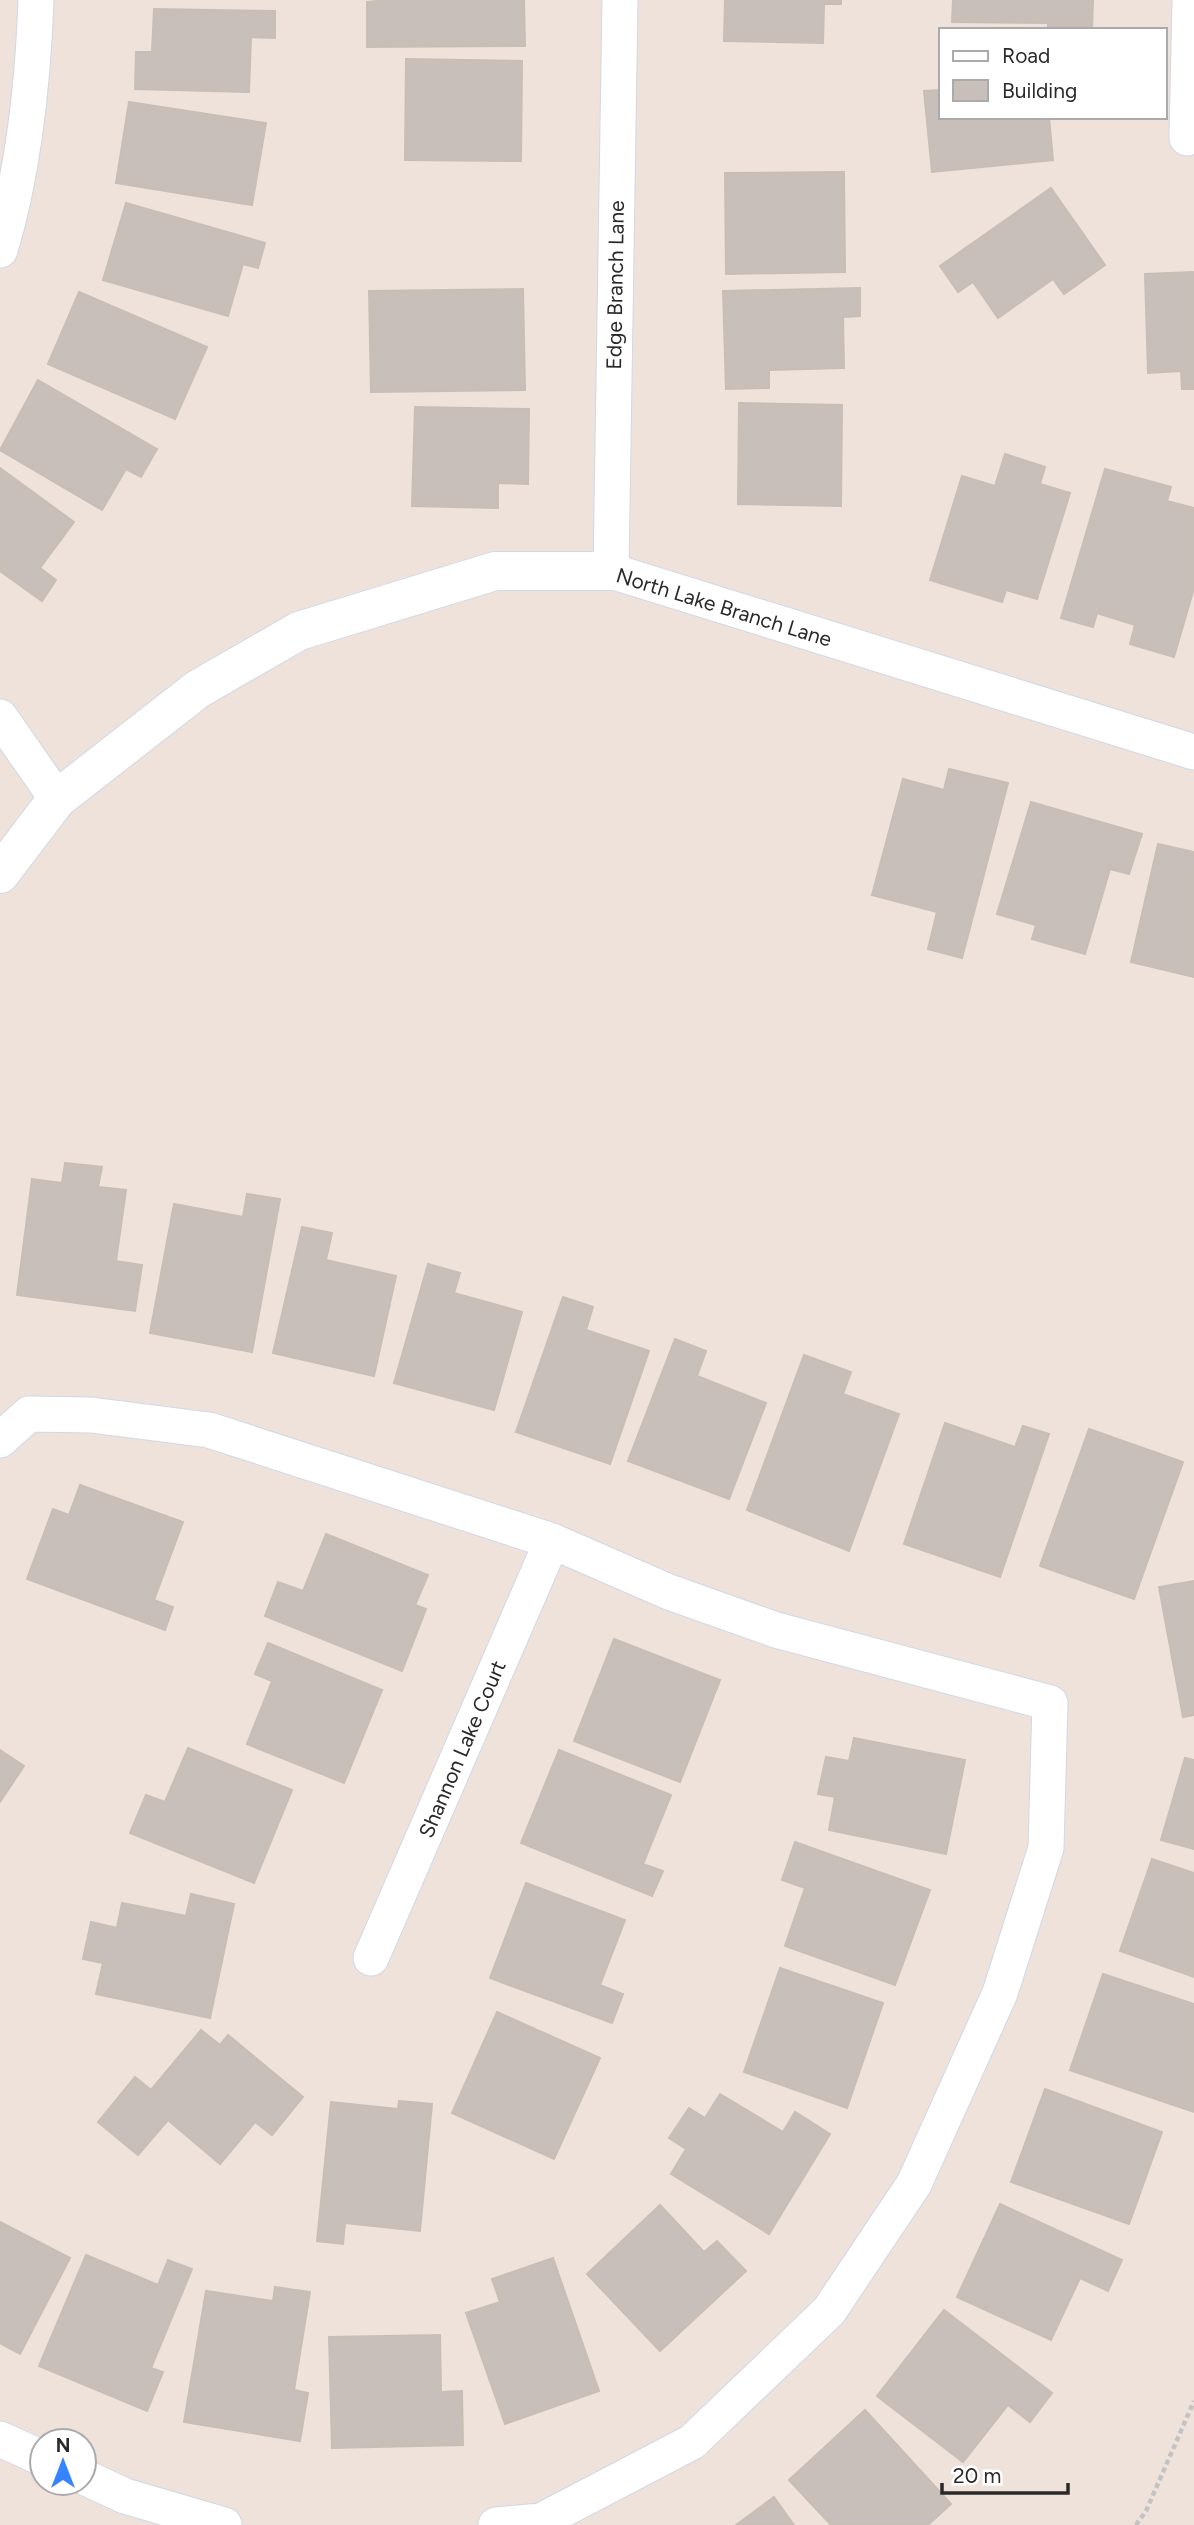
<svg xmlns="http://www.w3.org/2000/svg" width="1194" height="2525" font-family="Figtree,sans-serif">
<rect width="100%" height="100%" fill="#eee2db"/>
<g fill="#c9bfba" stroke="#c9beb4" stroke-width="2">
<path d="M386,0h138l1,46 -158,1v-45z"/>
<path d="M725,0h116v4h-17l-1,39 -99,-2z"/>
<path d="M953,0h140l-1,30h-44v-7l-96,-1z"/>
<path d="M154,9l121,2v27l-24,-1 -2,55 -114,-3 1,-37h16z"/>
<path d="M406,59l116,2 -1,100 -116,-1z"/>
<path d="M940,90v27h109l4,43 -121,12 -8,-81z"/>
<path d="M129,102l137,21 -14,82 -136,-22z"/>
<path d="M844,172l1,100 -119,2 -1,-101z"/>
<path d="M1051,188l54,77 -41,29 -11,-15 -55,39 -25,-36 -15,10 -18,-26z"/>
<path d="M126,203l139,40 -7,25 -15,-4 -15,52 -125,-36z"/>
<path d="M1194,272v117h-12l-1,-18 -33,2 -3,-99z"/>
<path d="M860,288v28l-17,1 1,51 -75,2v18l-43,1 -3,-98z"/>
<path d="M523,289l2,101 -154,2 -2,-101z"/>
<path d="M79,292l128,55 -32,72 -127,-55z"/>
<path d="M38,380l119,69 -16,28 -15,-8 -24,41 -102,-60z"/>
<path d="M739,403l103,2 -1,101 -103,-2z"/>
<path d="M415,407l114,2 -1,75 -30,-1v25l-86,-2z"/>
<path d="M1005,454l40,13 -5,17 30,9 -33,106 -31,-9 -4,12 -72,-22 32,-104 33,10z"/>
<path d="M0,468l74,54 -34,46 16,12 -14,21 -42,-30z"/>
<path d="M1105,469l66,18 -4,14 27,7v80l-20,69 -44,-13 5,-19 -38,-12 -4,14 -32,-9z"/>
<path d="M949,769l59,14 -46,175 -34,-9 9,-37 -65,-17 31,-116 41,11z"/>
<path d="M1031,802l111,32 -13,40 -19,-5 -25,85 -53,-15 4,-14 -39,-11z"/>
<path d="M1158,844l36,8v125l-63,-15z"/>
<path d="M65,1163l37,4 -4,20 28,3 -10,71 26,4 -7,46 -118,-16 15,-116 30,4z"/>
<path d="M247,1194l33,5 -28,153 -102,-19 24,-129 69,13z"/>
<path d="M302,1227l30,6 -6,27 70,16 -22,100 -101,-23z"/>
<path d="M428,1264l32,9 -6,20 68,19 -28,98 -100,-27z"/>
<path d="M563,1297l30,10 -7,23 63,21 -39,113 -94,-32z"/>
<path d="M675,1339l31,12 -9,25 69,27 -37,96 -101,-38z"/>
<path d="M804,1355l47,17 -8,22 56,20 -50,137 -102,-41z"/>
<path d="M945,1423l70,24 8,-21 26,8 -49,143 -96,-33z"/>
<path d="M1089,1429l94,33 -49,137 -94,-33z"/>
<path d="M80,1485l103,37 -29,78 19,7 -8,23 -138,-51 26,-70 16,6z"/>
<path d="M326,1534l102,41 -13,30 11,4 -24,62 -137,-55 13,-34 25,9z"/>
<path d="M1194,1581v134l-11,2 -24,-130z"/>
<path d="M614,1639l106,41 -40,102 -106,-41z"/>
<path d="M268,1643l114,47 -38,93 -97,-39 25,-63 -17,-7z"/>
<path d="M854,1738l111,22 -19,94 -117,-24 6,-33 -17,-3 8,-37 23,4z"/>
<path d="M188,1748l104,42 -38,93 -124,-50 16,-38 19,7z"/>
<path d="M0,1750l24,16 -24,36z"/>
<path d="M559,1750l112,45 -28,69 20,7 -11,25 -131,-53z"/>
<path d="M1185,1758l9,2v89l-33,-9z"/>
<path d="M795,1842l135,48 -35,95 -110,-39 20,-58 -23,-8z"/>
<path d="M1152,1859l42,14v104l-74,-26z"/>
<path d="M526,1883l99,37 -25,65 23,9 -11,29 -122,-45z"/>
<path d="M191,1894l43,10 -24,114 -114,-24 7,-31 -20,-4 8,-37 26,6 5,-25 64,13z"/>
<path d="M780,1968l103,35 -36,105 -103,-36z"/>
<path d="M1103,1974l91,30v108l-124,-42z"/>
<path d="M497,2012l103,46 -46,101 -102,-46z"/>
<path d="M201,2030l19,15 8,-10 75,62 -31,38 -17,-13 -35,42 -52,-44 -30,35 -40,-33 37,-45 16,13z"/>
<path d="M1045,2089l117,43 -33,92 -118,-42z"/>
<path d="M720,2094l63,38 12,-20 35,22 -61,100 -98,-60 15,-25 -17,-11 20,-30 16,10z"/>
<path d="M399,2101l33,3 -12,127 -75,-8 -2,21 -26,-3 14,-139 67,7z"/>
<path d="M1000,2204l122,56 -14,31 -28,-13 -29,62 -94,-43z"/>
<path d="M660,2205l44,47 13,-11 29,30 -86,80 -73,-77z"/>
<path d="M0,2222l70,36 -50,96 -20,-11z"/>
<path d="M86,2255l72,30 10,-25 24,9 -41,99 12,4 -16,39 -108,-45z"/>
<path d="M553,2258l46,133 -94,33 -39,-111 34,-11 -8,-23z"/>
<path d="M275,2287l35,5 -16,98 14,3 -8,48 -116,-19 22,-131 67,10z"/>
<path d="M944,2310l108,83 -22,29 -22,-17 -45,57 -86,-66z"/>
<path d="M440,2335l1,57 21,-1 1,54 -131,3 -3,-111z"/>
<path d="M865,2410l86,94 -23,21h-97l-42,-45z"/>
<path d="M774,2497l20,28h-58z"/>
</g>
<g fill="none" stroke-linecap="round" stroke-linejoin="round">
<defs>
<g id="minor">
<path d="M620,0l-9,571 583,181"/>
<path d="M1187,138l3,-138"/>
<path d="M0,250c24,-80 33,-167 36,-250"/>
<path d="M0,717l57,82"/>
<path d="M0,1440l29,-26 62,1 118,15 343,111 117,51 107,38 274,73 -4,145 -46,145 -86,191 -85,127 -137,131 -151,79 -45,4"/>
<path d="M371,1958l181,-417"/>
<path d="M0,2439l42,19"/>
<path d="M84,2477l41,19 99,29"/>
</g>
<path id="tertiary" d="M0,874l57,-75 141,-110 101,-58 196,-60h116"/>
</defs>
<use href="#minor" stroke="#d0d8e5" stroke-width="37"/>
<use href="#tertiary" stroke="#d0d8e5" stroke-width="40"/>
<path stroke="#c3c3c3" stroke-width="4.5" stroke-dasharray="5 3.5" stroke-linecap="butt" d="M1136,2525l10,-14 48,-110"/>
<use href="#minor" stroke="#fff" stroke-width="35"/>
<use href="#tertiary" stroke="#fff" stroke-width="38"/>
</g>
<g text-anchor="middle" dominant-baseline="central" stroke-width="5" stroke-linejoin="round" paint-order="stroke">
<g font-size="21" fill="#2a2a2a" stroke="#fff">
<text transform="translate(615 285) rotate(-89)">Edge Branch Lane</text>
<text transform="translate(724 607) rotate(17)">North Lake Branch Lane</text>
<text transform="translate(462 1749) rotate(-67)">Shannon Lake Court</text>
</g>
</g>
<rect x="939" y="28" width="228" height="91" fill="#ffffff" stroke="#aaaaaa" stroke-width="2"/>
<rect x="953" y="51" width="35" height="10" fill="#ffffff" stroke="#aaaaaa" stroke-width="2"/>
<text x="1002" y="63" font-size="21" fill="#2a2a2a">Road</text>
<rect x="953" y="80" width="35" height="21" fill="#c9bfba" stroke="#aaaaaa" stroke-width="2"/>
<text x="1002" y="98" font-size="21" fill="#2a2a2a">Building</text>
<g transform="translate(63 2462)"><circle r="33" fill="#ffffff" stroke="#aaaaaa" stroke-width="2"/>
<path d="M0-5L12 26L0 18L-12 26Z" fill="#3684ff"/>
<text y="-10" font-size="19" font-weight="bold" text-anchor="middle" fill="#2a2a2a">N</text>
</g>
<path d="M942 2483v10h126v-10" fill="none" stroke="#2a2a2a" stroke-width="3.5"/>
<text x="953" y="2483" font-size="21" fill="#2a2a2a" stroke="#ffffff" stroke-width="5" paint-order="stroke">20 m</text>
</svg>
